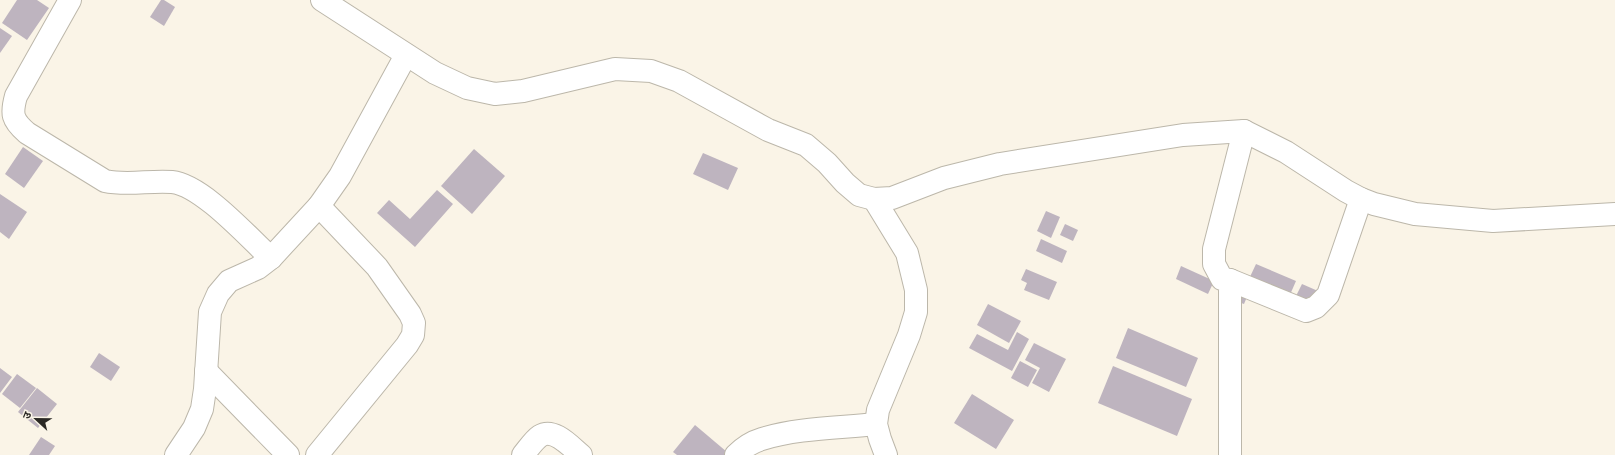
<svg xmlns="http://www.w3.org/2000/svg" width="1615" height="455" font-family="'Sofia Sans Condensed','Noto Sans Devanagari',sans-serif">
<rect width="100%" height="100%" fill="#faf4e7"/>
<g fill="#beb4bf">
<path d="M17,0h20l12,8 -22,32 -25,-17z"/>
<path d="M161,0h3l11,7 -11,19 -14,-9z"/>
<path d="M0,28l12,8 -12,17z"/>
<path d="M23,147l20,14 -19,27 -19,-14z"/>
<path d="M474,149l31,27 -33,38 -31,-28z"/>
<path d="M703,153l35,15 -10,22 -35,-16z"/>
<path d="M437,190l16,14 -38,43 -38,-34 12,-13 21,19z"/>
<path d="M0,194l27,18 -18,27 -9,-7z"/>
<path d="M1046,211l14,6 -9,21 -14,-7z"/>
<path d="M1065,224l13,6 -5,11 -13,-6z"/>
<path d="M1041,239l26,12 -5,12 -26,-12z"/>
<path d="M1256,264l40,17 -7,16 -40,-18z"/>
<path d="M1181,266l33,15 -6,13 -32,-15z"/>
<path d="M1026,269l31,13 -8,18 -25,-10 3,-7 -6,-3z"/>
<path d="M1302,284l16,7 -5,12 -17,-7z"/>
<path d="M1249,292l-5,12 -11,-4z"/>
<path d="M988,304l33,17 -12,22 -32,-18z"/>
<path d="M1128,328l70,30 -12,29 -70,-29z"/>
<path d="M1017,332l12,7 -17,32 -43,-23 8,-14 31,16z"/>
<path d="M1034,343l32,16 -17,33 -17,-9 8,-15 -15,-8z"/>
<path d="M99,353l21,14 -9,14 -21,-14z"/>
<path d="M1020,361l17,9 -9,17 -17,-9z"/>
<path d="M1113,366l79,33 -15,37 -79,-33z"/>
<path d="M0,368l12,9 -12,16z"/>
<path d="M17,374l19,14 -16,20 -18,-14z"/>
<path d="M37,388l20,16 -19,24 -20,-16z"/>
<path d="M972,394l42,26 -18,29 -42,-26z"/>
<path d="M695,425l32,27 -3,3h-47l-4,-3z"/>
<path d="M41,437l14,9 -6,9h-20z"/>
</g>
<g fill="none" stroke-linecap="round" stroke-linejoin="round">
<defs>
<g id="minor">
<path d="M70,0l-54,96c-5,18 -4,24 11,37l78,48c23,5 45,-1 67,1 30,3 76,55 99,76"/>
<path d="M322,0l113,73 32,15 28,6 28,-3 92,-22 36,2 28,10 89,49 38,15 21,18 18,20 14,12 15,4 18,-1 52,-20 56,-14 183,-29 61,-4 42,21 60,39 15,8 13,5 41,10 78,7 122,-7"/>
<path d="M874,199l33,54 9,37v22l-7,23 -31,75 -2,14 4,15 6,16"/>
<path d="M1230,280l76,31 10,-4 12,-12 33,-96"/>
<path d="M206,371l82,84"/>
<path d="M176,455l18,-27 8,-19 3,-20 5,-77 8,-18 11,-13 29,-13 13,-10 48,-52 21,-30 66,-121"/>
<path d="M317,455l90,-110 6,-10 1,-12 -4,-9 -33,-47 -58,-61"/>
<path d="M523,455c5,-6 11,-15 17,-19 14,-9 31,11 41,19"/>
<path d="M736,455c7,-7 16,-13 26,-16 35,-11 77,-11 114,-15"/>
<path d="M1230,455v-175l-8,-1 -8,-15v-15l30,-118"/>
</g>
</defs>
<use href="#minor" stroke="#bcb7aa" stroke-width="24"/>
<use href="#minor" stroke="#fff" stroke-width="22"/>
</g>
<g transform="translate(36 419) rotate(292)" stroke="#faf4e7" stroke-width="3" paint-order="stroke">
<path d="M0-3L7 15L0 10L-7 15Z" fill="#2a2824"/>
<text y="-6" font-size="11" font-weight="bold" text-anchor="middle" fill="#2a2824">उ</text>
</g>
</svg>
